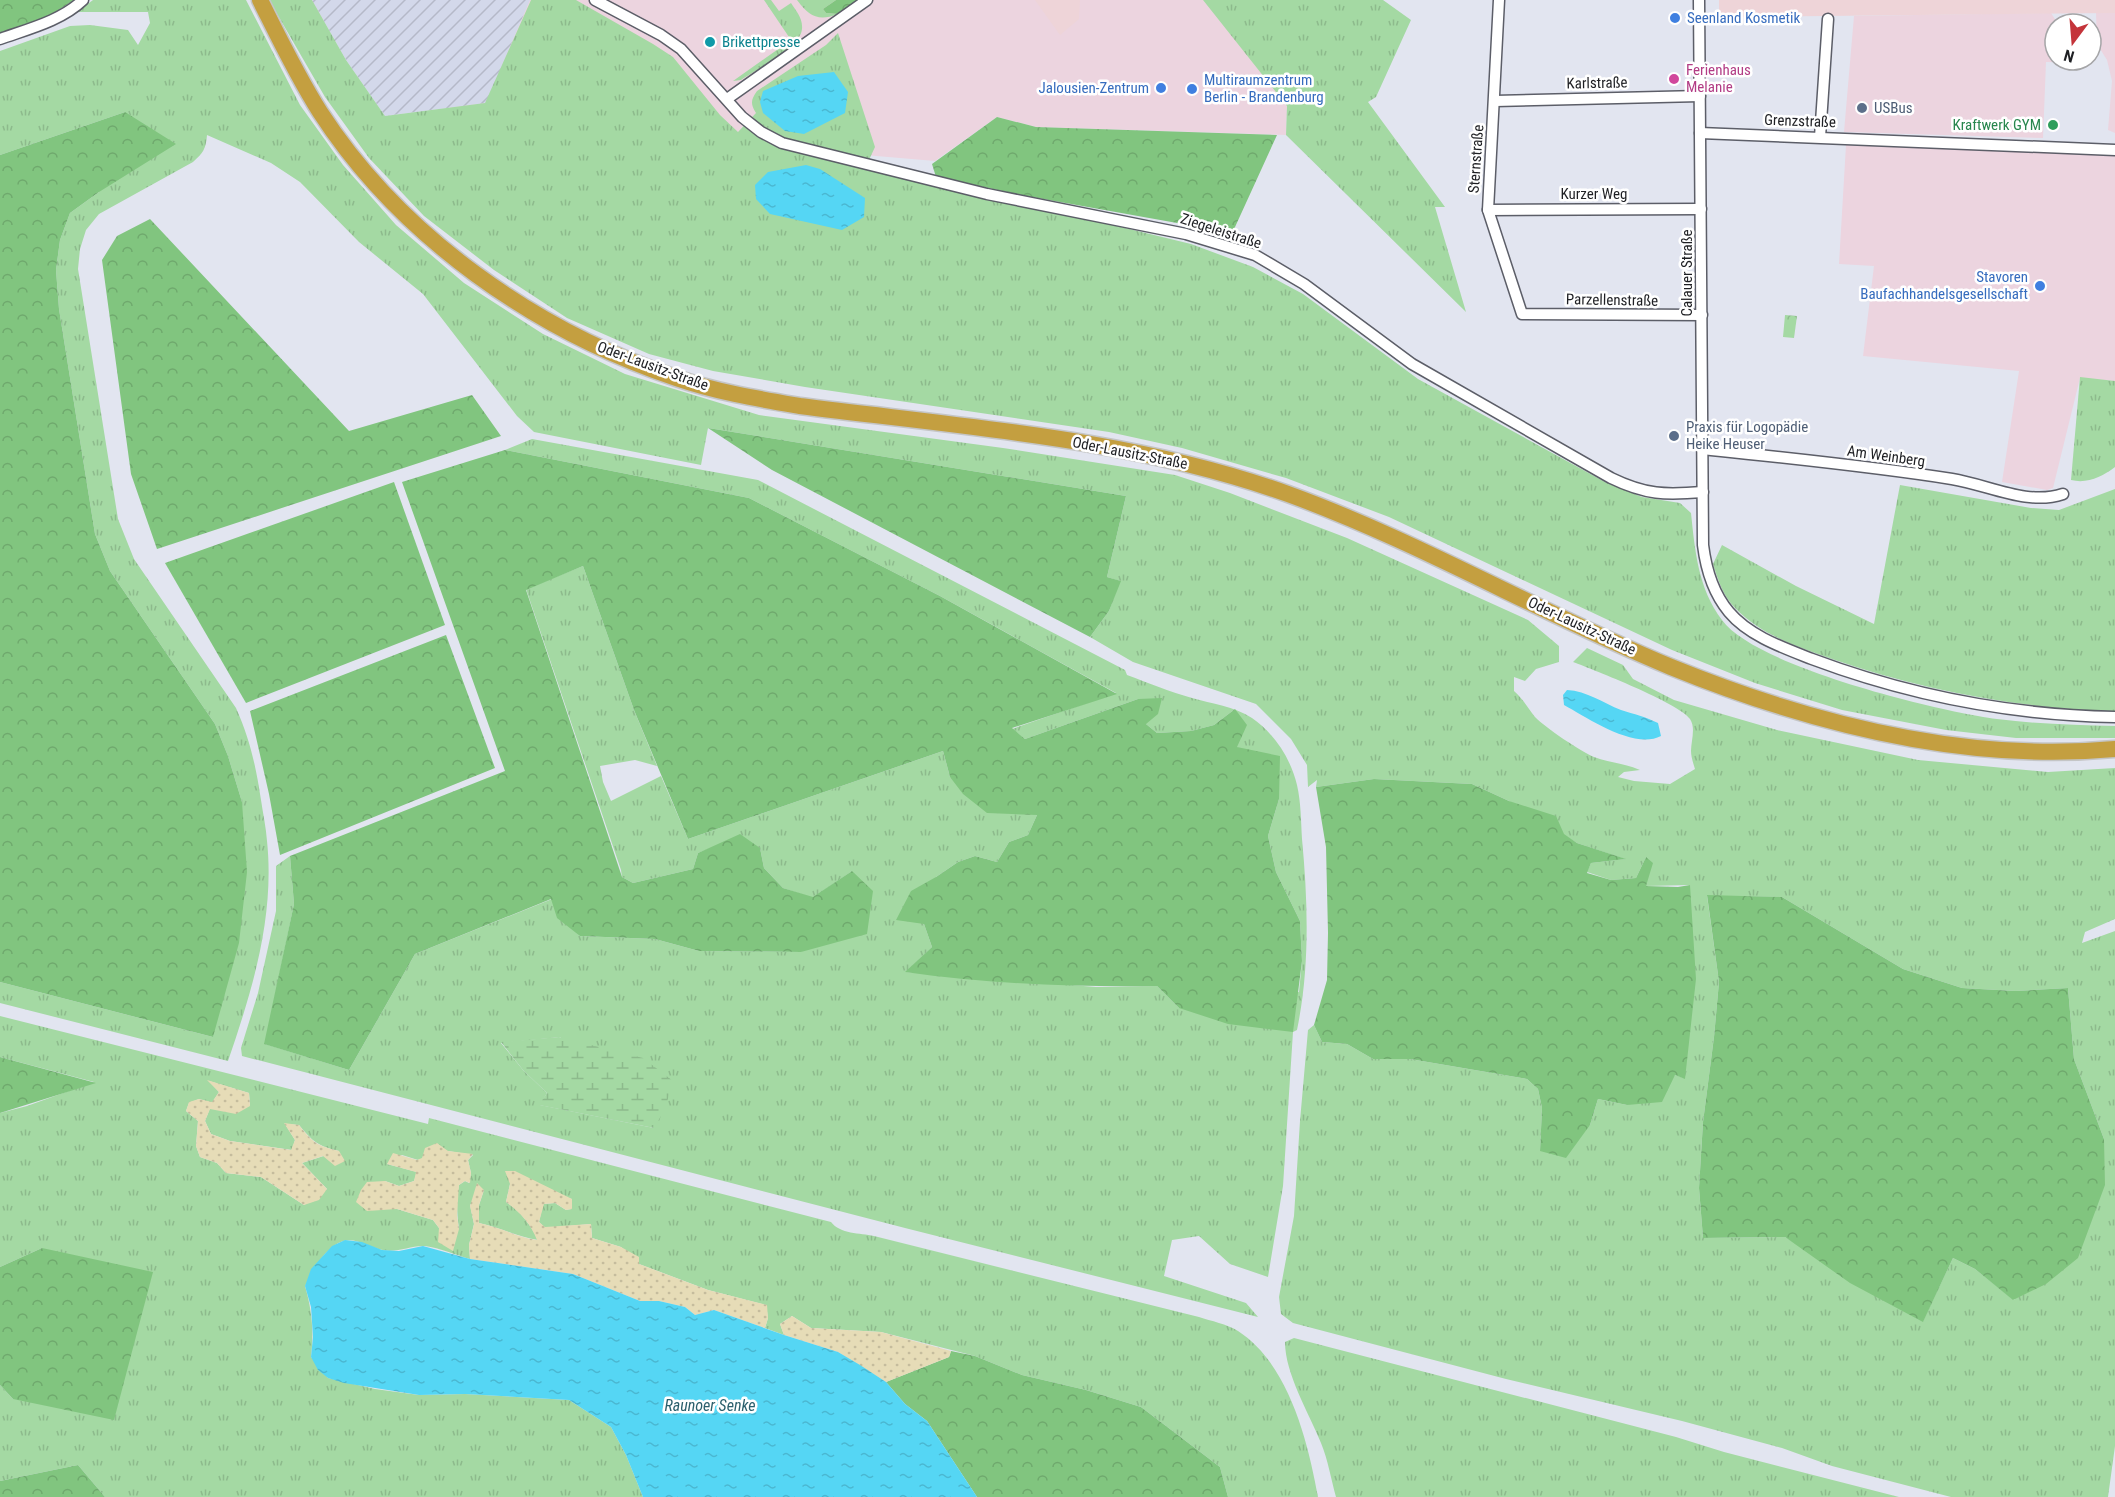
<svg xmlns="http://www.w3.org/2000/svg" width="2115" height="1497" font-family="'Roboto Condensed',sans-serif">
<defs>
<pattern id="industrial-furrows" width="10" height="10" patternUnits="userSpaceOnUse" patternTransform="scale(1.5)"><rect width="10" height="10" fill="#d3d8ea"/><path d="M-1 1l2-2M0 10L10 0M9 11l2-2" fill="none" stroke="#b5b9c8"/></pattern>
<pattern id="grass-tufts" width="24" height="20" patternUnits="userSpaceOnUse" patternTransform="scale(1.5)"><rect width="24" height="20" fill="#a4d9a3"/><path d="M3 7l-1-3M5 7V3M7 7l1-3M15 17l-1-3M17 17v-4M19 17l1-3" fill="none" stroke="#8dba8c"/></pattern>
<pattern id="forest-crowns" width="20" height="18" patternUnits="userSpaceOnUse" patternTransform="scale(1.5)"><rect width="20" height="18" fill="#81c57f"/><path d="M2 6a3 3 0 1 1 6 0M12 15a3 3 0 1 1 6 0" fill="none" stroke="#6fa96d"/></pattern>
<pattern id="wetland-marsh" width="20" height="14" patternUnits="userSpaceOnUse" patternTransform="scale(1.5)"><rect width="20" height="14" fill="#a4d9a3"/><path d="M1 5h8M5 5V1M11 12h8M15 12V8" fill="none" stroke="#8dba8c"/></pattern>
<pattern id="sand-dots" width="8" height="8" patternUnits="userSpaceOnUse" patternTransform="scale(1.5)"><rect width="8" height="8" fill="#e6dcb7"/><path d="M2 2h.1M6 6h.1" fill="none" stroke="#c5bc9d" stroke-width="1.8" stroke-linecap="round"/></pattern>
<pattern id="park-crowns" width="20" height="18" patternUnits="userSpaceOnUse" patternTransform="scale(1.5)"><rect width="20" height="18" fill="#a4d9a3"/><path d="M2 6a3 3 0 1 1 6 0M12 15a3 3 0 1 1 6 0" fill="none" stroke="#8dba8c"/></pattern>
<pattern id="water-ripples" width="26" height="14" patternUnits="userSpaceOnUse" patternTransform="scale(1.5)"><rect width="26" height="14" fill="#55d6f4"/><path d="M2 4q2-2 4 0t4 0M15 11q2-2 4 0t4 0" fill="none" stroke="#4ab7d1"/></pattern>
</defs>
<rect width="100%" height="100%" fill="#e2e5f0"/>
<g fill="#ecd4df">
<path d="M294,0h930l63,106 -1,29 -250,-8 -39,-10 -62,44 -129,-11 -59,-29 -9,12 -180,49z"/>
<path d="M2051,13l7,11h-3v36h25l1,3 -35,-1 -3,76 -199,-6 10,-116z"/>
<path d="M2096,13h19v120l-7,-3 4,-49 -5,-21 -10,-16z"/>
<path d="M1846,145l269,9v227l-35,-3 -27,110 -6,2 -45,-8 17,-111 -156,-15 11,-90 -35,-2z"/>
</g>
<path fill="url(#industrial-furrows)" d="M312,0h218l-44,103 -101,13 -39,-56z"/>
<g fill="#eed4d8">
<path d="M1035,0h45l-1,19 -19,16z"/>
<path d="M1719,0h396v13l-396,4z"/>
</g>
<g fill="url(#grass-tufts)" fill-rule="evenodd">
<path d="M93,0h153l54,105 43,60 53,60 68,58 79,51 82,40 134,41 244,33 172,27 55,18 117,45 181,82 31,26v16l-23,7 -11,12 -11,-4v14c9,8 14,17 21,26 11,11 45,34 59,40 15,6 31,6 46,13l-16,2 -6,5 16,4 36,3 25,-15c-2,-6 -4,-13 -4,-18 0,-10 5,-23 -1,-32 -11,-16 -96,-49 -117,-57l14,-14 36,17 10,14 41,21 103,30 141,30 130,12 67,-4v151l-30,13 -3,11 33,-12v515l-7,51h-157l-119,-31 -50,-18 -100,-27 -176,-42 -213,-56 -12,-9 -2,-17 15,-81 6,-95 8,-91 6,-5 8,17 25,2 26,15h37l117,20 11,10 4,19 -2,43 50,-26 8,-26 29,6 48,-30 9,3 6,-193 -45,1 1,-29 -10,21 -25,2 -24,-8 4,-9 34,-4 -48,-16 -68,-42 -37,-17 -98,-5 -58,8 1,-7 -9,7 -1,-22 -16,-26 -35,-35 -123,-42 -43,-25 19,-26 11,-30 -13,-4 19,-81 -418,-68 -7,37 -167,-33 -17,-16 -94,-122 -64,-52 -59,-60 -29,-19 -64,-28c-1,14 -4,18 -14,27l-94,52 -13,16 -6,19 -2,20 40,250 16,40 102,149c14,31 20,59 25,92 2,14 5,27 6,41 8,76 -15,150 -39,220l-228,-58v-21l213,55 29,-235 -14,-46 -13,-32 -105,-153 -15,-37 -36,-225 -3,-39 4,-30 10,-27 29,-21 26,-80 -125,43v-104l70,-25 20,-1 38,5 10,15 12,-22 -2,-11h-71zM1707,896l75,1 121,72 59,19 53,3 53,-3 6,71 30,80 -90,161 -39,-31 -22,-11 -30,63 -138,-84 -82,1 -4,-50 4,-66 11,-85 5,-55z"/>
<path d="M269,0h43l34,60 39,56 100,-13 46,-103h45l77,44 20,13 47,58 18,17 18,-19c-6,-10 -5,-13 1,-22l69,-46 12,-12 37,114 -7,15 -48,-8 371,90 62,23 50,27 115,85 187,103 37,15 38,6 11,10c4,38 7,75 31,107 34,47 216,91 275,99 39,5 79,6 118,7v12h-99l-70,-8 -104,-20 -87,-27 -83,-33 -283,-133 -103,-39 -104,-30 -73,-16 -304,-45 -92,-16 -64,-17 -82,-36 -73,-48 -70,-54 -55,-58 -44,-61z"/>
<path d="M764,0h7l8,11 12,-8c5,8 12,15 11,26 -1,18 -46,41 -61,51l-8,1 58,-41z"/>
<path d="M797,0h39l-13,9 3,4 12,1c-20,8 -29,2 -41,-14z"/>
<path d="M1203,0h180l28,20 -35,77 -8,5 77,105h-10l31,105 -180,-177 1,-29z"/>
<path d="M2080,377l35,4v86c-13,10 -28,17 -44,13z"/>
<path d="M532,439l226,41 367,190 2,5c22,8 43,17 65,23 20,6 42,8 60,20 22,15 39,41 45,67 4,17 4,37 5,54 6,64 8,128 -5,191l-4,2 -10,154 -15,91 -38,-13 -31,-28 -27,4 -8,36 82,27 12,14 -353,-89 -663,-172 -1,-8 17,-55 18,-82v-45l14,-10 4,48 -29,140 84,26 66,-116 137,-55 28,37 75,3 44,12 102,1 51,-81 -39,27 -30,-10 -19,-20 -4,-20 -44,-2 -18,7 -5,16 -60,14 -11,-6 -1,-7 -95,-281 57,-23 51,144 23,56 -22,-6 -35,6 3,16 8,19 50,-25 27,63 255,-88 7,26 87,38 -9,20 -19,7 -12,20 -22,-6 -17,6 -22,15 -12,47 8,23 -26,25 190,15 61,-1 22,22 120,-16 3,-31 -2,-40 -24,-49 -8,-36 11,-37 -42,-52 -2,-38 -21,16 -23,6 -34,2 -11,-9 -8,-25 -113,40 -13,-10 104,-36 -176,-97 -191,-98 -244,-48zM560,1037l94,91 -114,-23 7,-12 -24,-23 -22,-27z"/>
<path d="M1900,485l131,23 28,2 56,-21v222c-95,-2 -194,-21 -283,-52 -34,-12 -71,-24 -97,-51 -12,-12 -17,-28 -22,-44l9,-19 74,41 78,38z"/>
<path d="M0,1016l428,108 1,-6 402,104c9,12 29,11 43,14l325,81c12,4 28,7 39,14 51,33 70,111 80,166h-90l-8,-30 -79,-60 -55,-17 -64,-15 -47,-19 -94,-24 -70,-4 -19,-12 -12,8 4,11 -19,-7 3,-10 -2,-13 -58,-15 -69,-26 -18,-17 -29,-9 -1,-14 -46,4 -6,-6 4,-18 12,-1 11,7 5,-1 1,-10 -62,-15 -4,18c15,10 24,22 32,38 -21,-3 -39,-13 -59,-17v-18l5,-15 -14,15 4,19 -5,21 1,14c-14,-4 -30,-11 -45,-13 -14,-1 -27,7 -42,4 -12,-2 -27,-13 -40,-9 -20,7 -28,29 -38,45 7,24 9,46 6,71l17,21 47,11 44,6 46,-1 104,6 42,27 15,28 17,42h-538l-27,-32 -78,16v-96l13,14 29,-151 -42,19v-154l27,-7 67,-24 -94,-25zM209,1081l40,12 1,12 -14,8 -26,-5 -5,13 6,13 19,7 62,9 3,-10 -10,-16 14,1c14,17 19,21 40,26l-37,12 25,26 -23,16 -43,-28 -35,-4 -9,-10 -17,-6 -4,-11 2,-25 -12,-10 3,-8 10,-4 13,4 7,-11zM448,1151l25,4 -5,5 3,13 -2,10 -4,-2 -6,4c-3,14 -2,30 0,44l-20,-1 -6,-8 -36,-11 -12,-28 14,5 15,-5 3,-9 -30,-8 15,-9 16,5z"/>
<path d="M1294,1338l382,99 48,15 175,45h-563c-5,-18 -8,-37 -15,-54 -12,-30 -36,-69 -36,-101z"/>
</g>
<g fill="url(#forest-crowns)">
<path d="M0,0h74l-29,19 -45,15z"/>
<path d="M836,0h22l-20,14 -12,-1 -3,-4z"/>
<path d="M125,112l51,32 -77,48 -29,21 -10,27 -4,30 3,39 36,225 15,37 105,153 13,32 14,46 5,70 -8,71 -26,94 -213,-55v-827z"/>
<path d="M997,117l39,10 241,8 -47,103 -53,-15 -156,-28 -85,-18 -4,-13z"/>
<path d="M150,219l199,212 123,-36 29,41 -344,113 -26,-75 -29,-214 15,-24z"/>
<path d="M708,428l418,68 -19,81 14,4 -12,30 -19,26 -318,-167z"/>
<path d="M505,450l244,48 191,98 177,98 -105,34 13,11 113,-40 24,-1 -4,16 -12,10 11,9 34,-2 23,-6 21,-16 12,16 -10,22 43,9 -1,43 -11,37 8,36 24,49 2,40 -9,71 -65,-8 -49,-16 -22,-22c-83,1 -170,-2 -252,-14l27,-25 -8,-23 -28,-4 15,-29 25,-14 22,-15 17,-6 22,6 12,-20 19,-7 9,-20 -50,-2 -24,-19 -13,-17 -7,-26 -255,88 -54,-129 -51,-144 -57,24 96,287 11,6 60,-14 5,-16 42,-19 20,14 4,20 19,20 30,9 39,-26 21,20 -6,43 -66,18 -102,-1 -44,-12 -75,-3 -23,-18 -6,-19 -136,55 -66,116 -85,-26 30,-140 -4,-48 215,-85 -103,-289z"/>
<path d="M394,482l51,143 -199,78 -81,-140z"/>
<path d="M446,635l49,133 -215,87 -11,-61 -19,-83z"/>
<path d="M1374,779l98,5 37,17 47,15 8,18 13,9 49,16 -35,4 -4,10 24,7 25,-2 10,-21 7,6 -7,23 32,1 12,-2 6,94 -11,100 -10,-4 -13,27 -35,3 -29,-6 -8,26 -24,33 -26,-7 2,-43 -4,-19 -11,-10 -117,-20h-37l-26,-15 -25,-2 -8,-17 13,-45 1,-47 -2,-86 -10,-60z"/>
<path d="M1707,895l75,2 121,72 59,19 53,3 53,-3 6,71 30,80 1,46 -27,73 -32,26 -33,16 -38,-31 -22,-11 -30,64 -73,-39 -65,-46 -82,1 -4,-50 4,-66 11,-85 5,-55z"/>
<path d="M0,1057l96,26 -96,30z"/>
<path d="M42,1248l111,24 -39,148 -101,-21 -13,-14v-118z"/>
<path d="M951,1351l24,5 47,19 64,15 55,17 79,60 8,30h-251l-50,-76 -22,-17 -19,-22 63,-25z"/>
<path d="M78,1465l27,32h-105v-16z"/>
</g>
<path fill="url(#wetland-marsh)" d="M559,1037l84,21 30,23 -8,28 -11,19 -115,-23 8,-12 -24,-23 -22,-28z"/>
<g fill="url(#sand-dots)">
<path d="M207,1080l42,13 1,13 -14,8 -26,-5 -5,12 6,13 19,7 61,9 4,-10 -11,-17 15,2c14,18 19,21 40,26l6,10 -10,5 -12,-10 -21,7 25,26 -8,11 -15,5 -43,-28 -35,-4 -9,-10 -17,-6 -4,-11 2,-25 -12,-10 3,-9 10,-3 13,3 7,-10z"/>
<path d="M437,1143l11,8 25,3 -5,6 3,13 -1,10 -5,-2 -6,4 -2,30 2,14 -6,22 -15,-9 1,-14 -6,-8 -36,-11 -30,2 -11,-9 5,-12 6,-8 18,-1 14,5 15,-5 2,-9 -29,-8 6,-11 24,7 5,-2 3,-10z"/>
<path d="M505,1171h10l57,28v10l-6,1 -11,-7 -11,1 -5,18 6,5 46,-3 1,14 29,9 18,10v7l69,26 59,15 1,13 -3,10 -51,-18 -19,5 -10,-8 -26,-6h-19l-67,-27 -103,-15 -1,-14 5,-21 -4,-18 7,-23 7,7 -5,15v18c20,4 38,14 58,17 -6,-16 -17,-28 -31,-38l4,-18z"/>
<path d="M792,1316l19,12 70,4 70,19 -2,6 -63,25 -48,-30 -54,-17 -4,-11z"/>
</g>
<path fill="url(#park-crowns)" d="M1785,315l12,1 -3,22 -11,-1z"/>
<g fill="url(#water-ripples)">
<path d="M834,72l14,20 -3,21 -41,21 -19,-3 -22,-18 -3,-11 3,-11 35,-15z"/>
<path d="M806,165l14,4 45,29 -1,19 -22,13 -72,-16 -14,-15 -1,-14 13,-13z"/>
<path d="M1567,690c20,1 36,13 54,20 13,4 25,7 37,13l3,13c-27,14 -73,-18 -97,-31l-1,-10z"/>
<path d="M345,1240l17,2 20,8 17,1 24,-5 47,13 103,15 67,27h19l26,6 10,8 19,-5 70,25 54,17 22,13 26,17 19,22 22,17 50,76h-334l-17,-42 -15,-28 -42,-27 -104,-6 -46,1 -75,-12 -16,-5 -10,-8 -7,-13 2,-20 -2,-30 -6,-21 6,-17 21,-23z"/>
</g>
<g fill="none" stroke-linecap="round" stroke-linejoin="round">
<defs>
<g id="minor">
<path d="M595,0l66,35 20,14 61,68 19,15 21,11 205,51 199,40 69,21 49,29 108,80 199,114c35,17 54,17 92,14"/>
<path d="M1499,0l-11,210 34,104 180,1"/>
<path d="M1699,0l4,545c3,24 10,48 26,67 20,24 55,36 83,47 96,36 200,56 303,58"/>
<path d="M0,39c28,-10 61,-18 83,-39"/>
<path d="M727,99l140,-99"/>
<path d="M1495,101l205,-5"/>
<path d="M1700,133l415,17"/>
<path d="M1820,137l8,-118"/>
<path d="M1488,210l213,-1"/>
<path d="M1703,449c83,9 167,17 249,30 37,6 75,27 111,15"/>
</g>
<path id="highway" d="M260,0c19,38 37,76 60,112 81,125 216,219 356,266 40,14 83,21 124,28 163,21 332,32 488,88 132,48 254,120 383,173 138,56 294,96 444,82"/>
</defs>
<use href="#minor" stroke="#5c5e68" stroke-width="13"/>
<use href="#highway" stroke="#c4c5c6" stroke-width="19"/>
<use href="#minor" stroke="#fff" stroke-width="10"/>
<use href="#highway" stroke="#c49f40" stroke-width="16"/>
</g>
<g fill="#3f7fe0" stroke="#fff" stroke-width="2">
<circle cx="1675" cy="18" r="6"/>
<circle cx="1161" cy="88" r="6"/>
<circle cx="1192" cy="89" r="6"/>
<circle cx="2040" cy="286" r="6"/>
</g>
<circle fill="#0f9aa8" stroke="#fff" stroke-width="2" cx="710" cy="42" r="6"/>
<circle fill="#d1479c" stroke="#fff" stroke-width="2" cx="1674" cy="79" r="6"/>
<g fill="#5c6f8a" stroke="#fff" stroke-width="2">
<circle cx="1862" cy="108" r="6"/>
<circle cx="1674" cy="436" r="6"/>
</g>
<circle fill="#2e9e5b" stroke="#fff" stroke-width="2" cx="2053" cy="125" r="6"/>
<g text-anchor="middle" dominant-baseline="central" stroke-width="5" stroke-linejoin="round" paint-order="stroke">
<g font-size="15" fill="#366cbe" stroke="#fff" text-anchor="start">
<text x="1687" y="18">Seenland Kosmetik</text>
<text x="1204" y="80">Multiraumzentrum<tspan x="1204" dy="17">Berlin - Brandenburg</tspan></text>
<text x="1149" y="88" text-anchor="end">Jalousien-Zentrum</text>
<text x="2028" y="277" text-anchor="end">Stavoren<tspan x="2028" dy="17">Baufachhandelsgesellschaft</tspan></text>
</g>
<g font-size="15" fill="#0d838f" stroke="#fff" text-anchor="start">
<text x="722" y="42">Brikettpresse</text>
</g>
<g font-size="15" fill="#b23c85" stroke="#fff" text-anchor="start">
<text x="1686" y="70">Ferienhaus<tspan x="1686" dy="17">Melanie</tspan></text>
</g>
<g font-size="15" fill="#1e1f23" stroke="#fff">
<text transform="translate(1597 83) rotate(-1)">Karlstraße</text>
<text transform="translate(1800 121) rotate(2)">Grenzstraße</text>
<text transform="translate(1476 159) rotate(-86)">Sternstraße</text>
<text x="1594" y="194">Kurzer Weg</text>
<text transform="translate(1221 231) rotate(18)">Ziegeleistraße</text>
<text transform="translate(1687 273) rotate(-90)">Calauer Straße</text>
<text transform="translate(1612 300) rotate(1)">Parzellenstraße</text>
<text transform="translate(653 366) rotate(20)">Oder-Lausitz-Straße</text>
<text transform="translate(1130 453) rotate(11)">Oder-Lausitz-Straße</text>
<text transform="translate(1886 456) rotate(8)">Am Weinberg</text>
<text transform="translate(1582 626) rotate(25)">Oder-Lausitz-Straße</text>
</g>
<g font-size="15" fill="#4e5e75" stroke="#fff" text-anchor="start">
<text x="1874" y="108">USBus</text>
<text x="1686" y="427">Praxis für Logopädie<tspan x="1686" dy="17">Heike Heuser</tspan></text>
</g>
<g font-size="15" fill="#27864d" stroke="#fff" text-anchor="end">
<text x="2041" y="125">Kraftwerk GYM</text>
</g>
<g font-size="16" font-style="italic" fill="#2a5f6c" stroke="#fff">
<text x="710" y="1405">Raunoer Senke</text>
</g>
</g>
<g transform="translate(2073 42) rotate(196)"><circle r="28" fill="#ffffff" stroke="#a5a5a7" stroke-width="1.5"/>
<path d="M0-4.5L10 22L0 15L-10 22Z" fill="#c4343a"/>
<text y="-9" font-size="16" font-weight="bold" text-anchor="middle" fill="#1e1f23">N</text>
</g>
</svg>
